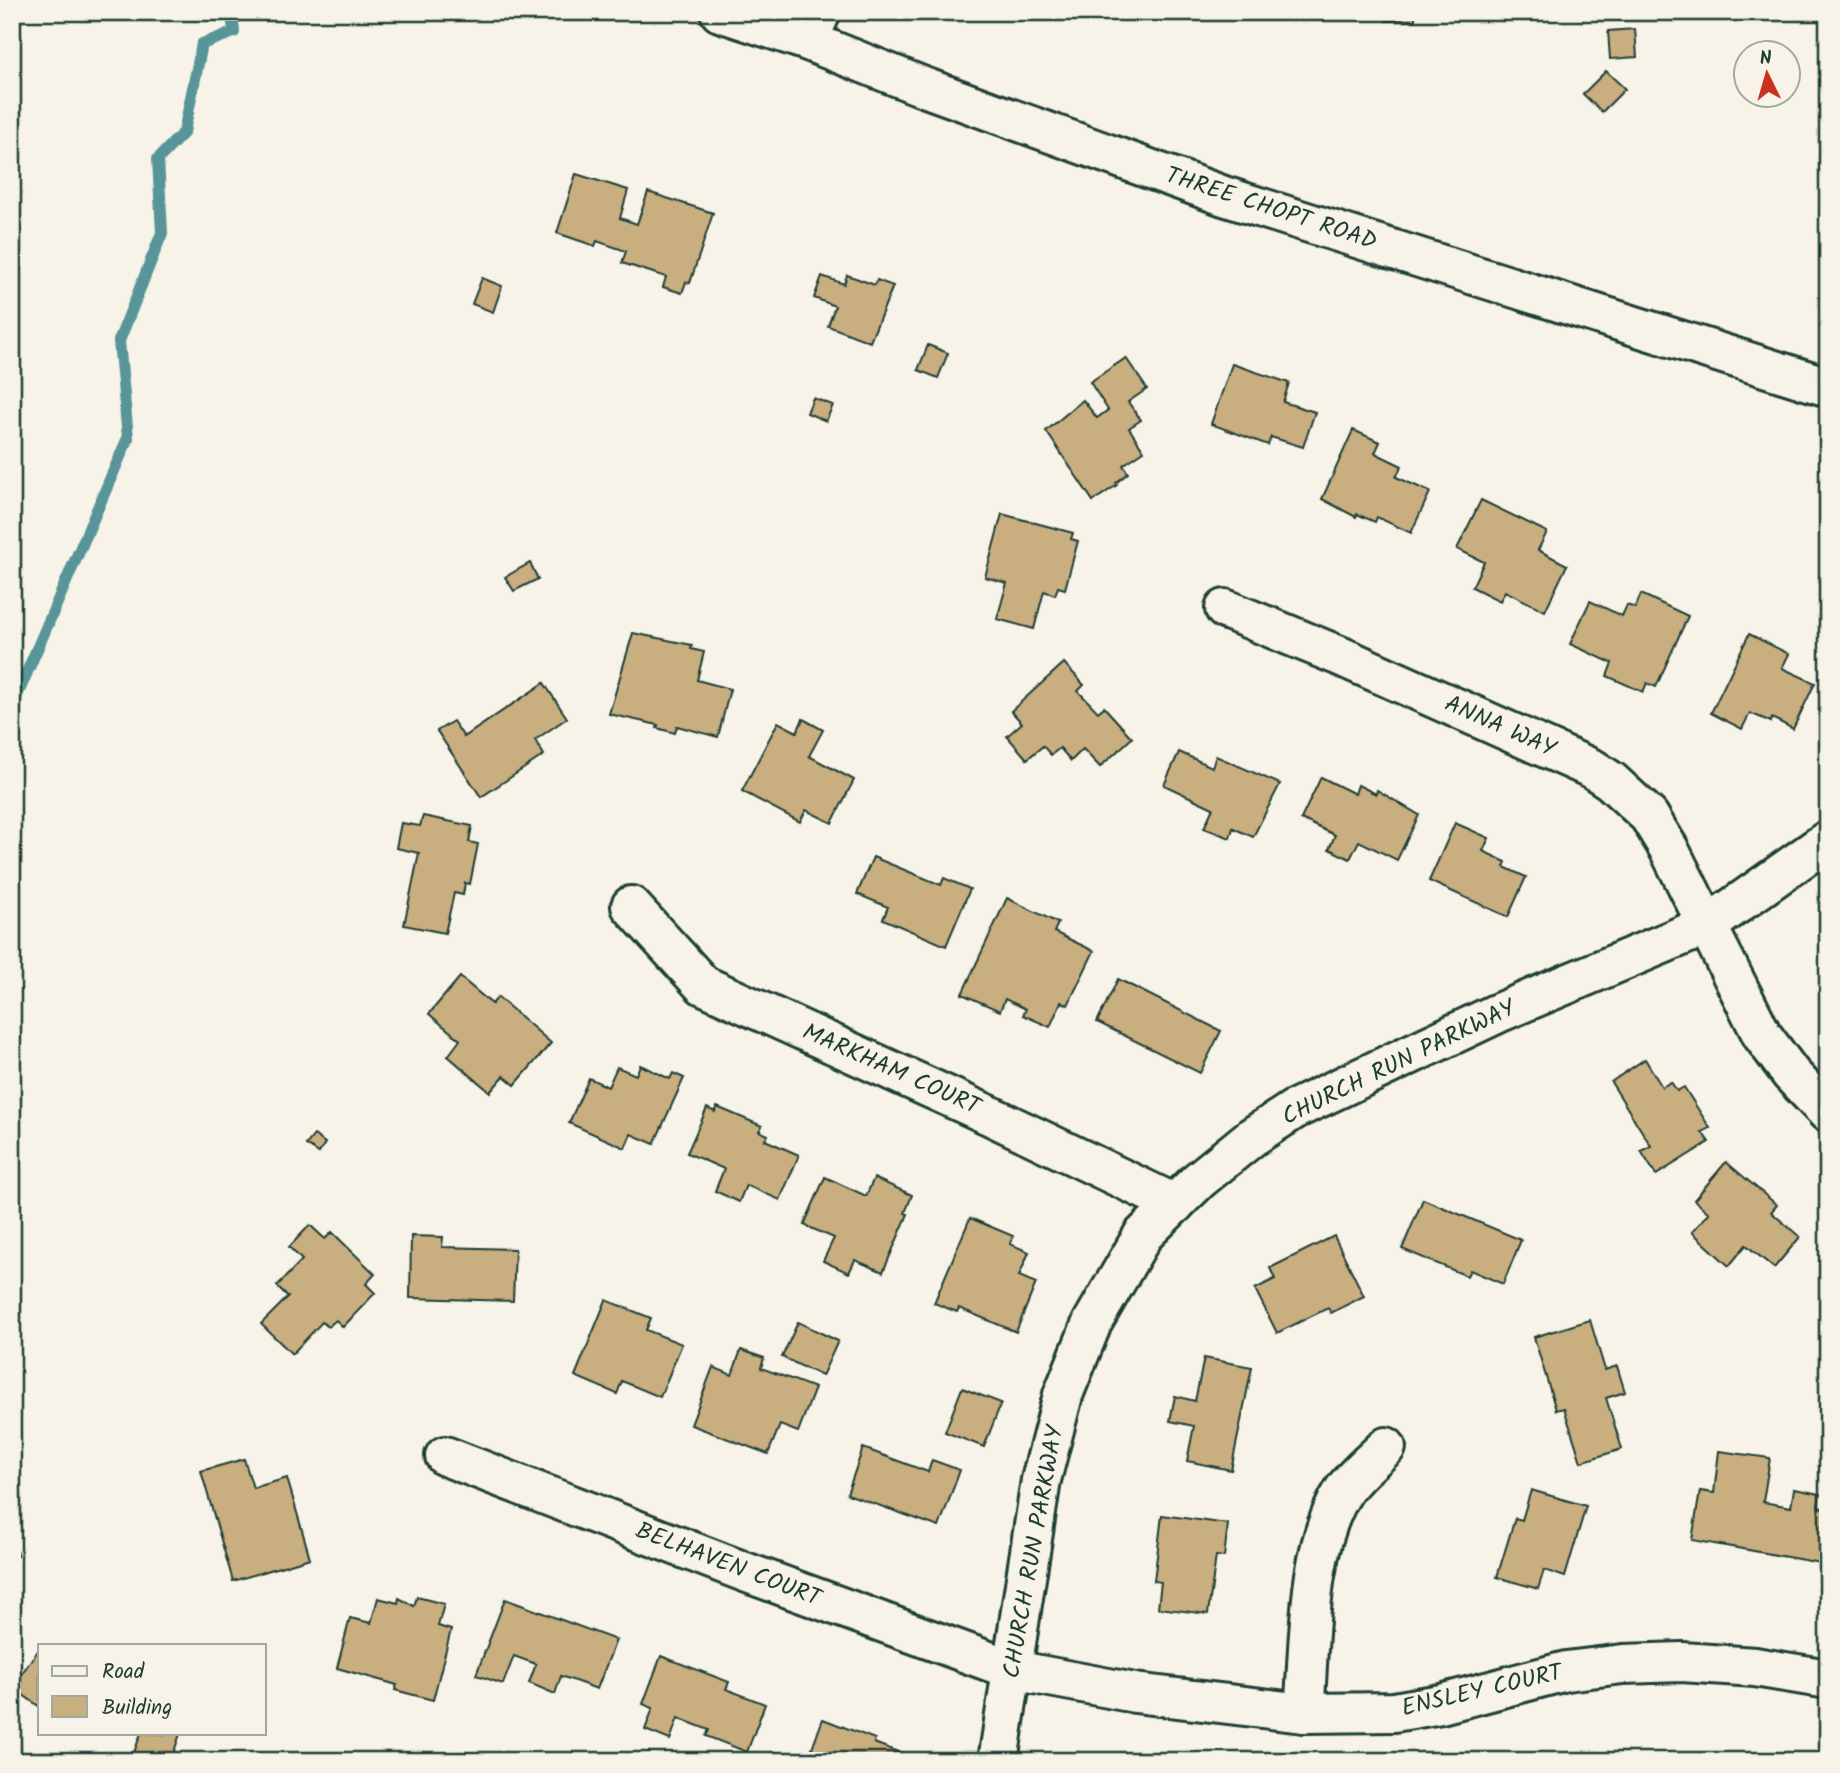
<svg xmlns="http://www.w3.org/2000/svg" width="1840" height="1773" font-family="Kalam,sans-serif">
<rect width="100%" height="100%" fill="#f7f3e8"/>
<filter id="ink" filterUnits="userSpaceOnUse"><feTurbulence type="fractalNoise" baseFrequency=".0143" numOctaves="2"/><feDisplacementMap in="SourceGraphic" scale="14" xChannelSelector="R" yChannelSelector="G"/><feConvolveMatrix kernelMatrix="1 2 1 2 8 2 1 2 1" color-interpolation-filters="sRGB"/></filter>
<g filter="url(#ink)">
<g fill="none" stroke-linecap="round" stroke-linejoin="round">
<path stroke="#599598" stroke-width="12" d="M12,707l116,-269 -9,-97 43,-108 -4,-74 26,-27 18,-88 32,-12 -2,-20"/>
</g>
<g fill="#c9ae7f" stroke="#1f3d34" stroke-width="2">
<path d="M1386,12h29v8l-29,1z"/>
<path d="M1635,29l2,28 -27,2 -2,-28z"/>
<path d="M1606,71l19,18 -23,23 -19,-18z"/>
<path d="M576,174l52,16 -8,28 17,6 11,-32 65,21 -23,70 -4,-1 -4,11 -19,-6 3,-10 -44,-14 4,-12 -29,-10 -2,5 -38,-13z"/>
<path d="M847,275l28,10 2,-5 16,6 -23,56 -42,-16 7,-20 -21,-8 8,-22 22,8z"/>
<path d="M482,278l20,8 -9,26 -21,-8z"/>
<path d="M928,345l20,8 -10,25 -20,-8z"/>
<path d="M1126,358l21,31 -19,13 13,18 -12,8 15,23 -21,14 5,8 -12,10 1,2 -24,16 -47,-70 37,-31 14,18 11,-8 -18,-28z"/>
<path d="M1232,364l57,19 -6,19 32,10 -12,35 -32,-10 -3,8 -57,-21z"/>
<path d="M813,398l20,7 -7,16 -19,-8z"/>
<path d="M1353,430l27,12 -5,11 27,13 -6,11 34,15 -19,41 -34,-16 -2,5 -18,-8 -1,3 -34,-18z"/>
<path d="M1481,500l66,32 -9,18 29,15 -22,46 -40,-20 -5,10 -28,-14 12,-25 -27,-13z"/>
<path d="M1002,514l71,19 -2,6 7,2 -13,48 -7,-2 -3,8 -11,-4 -10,38 -37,-10 10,-36 -22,-6z"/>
<path d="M530,563l8,16 -24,12 -9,-14z"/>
<path d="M1641,594l47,22 -32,71 -9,-4 -4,9 -36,-16 5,-13 -42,-19 20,-43 32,15 5,-11 8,3z"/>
<path d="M633,633l59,12 -1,4 13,3 -7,28 33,9 -12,48 -41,-11 -2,7 -18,-5 1,-3 -49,-11z"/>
<path d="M1749,634l40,20 -7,14 33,15 -22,46 -21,-11 -1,4 -21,-9 -8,16 -31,-16z"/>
<path d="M1064,663l20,22 -6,6 20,21 6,-5 28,31 -32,29 -17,-18 -12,12 -11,-13 -9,7 -8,-9 -16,13 -20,-23 15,-13 -11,-12z"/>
<path d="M544,683l23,35 -32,22 9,15 -63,42 -44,-66 16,-10 11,16z"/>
<path d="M803,719l20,11 -14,26 45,24 -22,43 -26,-13 -6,12 -58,-31 36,-69 19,10z"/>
<path d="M1179,752l33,15 4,-11 64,28 -27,53 -20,-9 -3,10 -26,-10 9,-20 -49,-23z"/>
<path d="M1321,777l34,17 3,-9 18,9 1,-4 42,25 -22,45 -38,-19 -9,18 -21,-10 6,-14 -34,-16z"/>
<path d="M423,816l49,10 -3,16 9,2 -8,40 -5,-1 -2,12 -9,-2 -9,40 -41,-8 15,-72 -23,-5 5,-25 19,3z"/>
<path d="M1455,823l34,15 -6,13 23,11 -2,5 22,10 -18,40 -79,-36z"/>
<path d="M873,857l68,28 3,-7 26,11 -24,57 -63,-27 5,-12 -31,-13z"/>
<path d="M1007,898l51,25 -4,9 40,19 -26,54 -7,-3 -11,25 -27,-12 3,-6 -21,-10 -5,12 -38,-17z"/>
<path d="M460,977l32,27 6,-7 53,46 -36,42 -11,-9 -14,16 -42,-36 12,-16 -31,-26z"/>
<path d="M1118,979l103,52 -21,42 -103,-51z"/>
<path d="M1645,1059l17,28 9,-5 6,9 7,-4 26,41 -8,4 7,10 -53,33 -15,-24 10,-5 -40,-64z"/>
<path d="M640,1065l30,14 3,-6 11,5 -30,66 -23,-10 -6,14 -56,-25 20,-45 19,9 9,-20 19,8z"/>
<path d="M717,1107l45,19 -3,5 9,4 -3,5 34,15 -19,45 -34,-15 -7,17 -24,-11 9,-22 -37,-16 20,-45 8,4z"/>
<path d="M314,1135l11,8 -6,10 -13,-8z"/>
<path d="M1726,1162l51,43 -6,7 29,25 -26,31 -28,-23 -17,21 -37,-34 17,-19 -15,-13z"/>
<path d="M825,1177l41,19 8,-18 38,17 -7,18 3,1 -25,58 -28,-12 -6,13 -26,-12 11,-23 -30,-13z"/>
<path d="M1423,1199l98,41 -18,44 -33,-14 -3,6 -65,-27z"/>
<path d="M970,1218l43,18 -3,8 19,8 -10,24 17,7 -20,49 -57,-24 -2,4 -23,-9z"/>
<path d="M310,1225l15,14 7,-7 43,42 -9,10 9,9 -32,34 -7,-7 -8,7 -6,-5 -30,32 -31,-30 27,-27 -11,-11 25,-26 -13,-13z"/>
<path d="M411,1236l32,1 -1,10 73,2 -2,52 -103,-3z"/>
<path d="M1334,1236l30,60 -33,17 -3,-5 -51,25 -22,-44 20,-10 -5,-11z"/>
<path d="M606,1300l45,18 -5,12 36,14 -22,53 -38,-16 -5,13 -42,-18z"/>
<path d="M1590,1320l15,50 12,-4 8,26 -19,6 16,51 -41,13 -17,-54 -8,2 -22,-73z"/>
<path d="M798,1322l40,19 -16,35 -40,-19z"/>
<path d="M741,1350l23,8 -3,10 54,20 -17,44 -18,-7 -12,29 -77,-29 22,-58 19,8z"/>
<path d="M1204,1358l48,9 -21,103 -44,-9 7,-35 -24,-5 5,-25 20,5z"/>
<path d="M962,1388l39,15 -17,44 -39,-15z"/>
<path d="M863,1448l65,24 4,-12 28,10 -21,57 -92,-33z"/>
<path d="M1719,1451l51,7 -7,44 28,5 3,-18 26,5 -2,13 10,2 -7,54 -129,-23 8,-49 14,2z"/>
<path d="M244,1459l9,29 34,-10 23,80 -77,23 -32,-110z"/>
<path d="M1531,1490l55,16 -21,71 -21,-7 -6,19 -41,-12 18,-59 7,2z"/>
<path d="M1162,1515l66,9 -4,33 -8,-1 -8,58 -50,-6 3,-26 -7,-1z"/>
<path d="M12,1534l6,22 -6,1z"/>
<path d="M417,1597l27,7 -6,22 13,4 -18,70 -38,-10 2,-5 -60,-17 13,-50 21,5 7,-25 20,5 1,-5 15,8z"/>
<path d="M505,1599l111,41 -19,49 -36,-13 -6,18 -26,-11 7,-19 -22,-8 -11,28 -27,-9z"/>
<path d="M40,1648v59l-28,-20z"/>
<path d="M661,1656l68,26 -3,7 39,15 -18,48 -41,-16 3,-6 -31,-12 -8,22 -25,-10 8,-22 -10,-4z"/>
<path d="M823,1719l52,20 -1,4 35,13 -2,5h-100z"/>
<path d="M141,1733l39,1 -9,26 3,1h-43z"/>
<path d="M212,1753l20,8h-23z"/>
</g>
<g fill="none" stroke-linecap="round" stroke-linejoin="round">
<defs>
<g id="street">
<path d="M808,41l13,-29"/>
<path d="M1225,609l115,47 253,113 18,12 38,35 20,33 93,186 29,39 37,39"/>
<path d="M631,906l72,79 286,130 186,89"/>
<path d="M445,1456l300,116 268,98 122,23 169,20 90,-1 47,-8 125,-33 57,-7 59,-2 73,5 73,12"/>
<path d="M1304,1713c6,-69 2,-164 40,-223 11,-16 29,-30 42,-43"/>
<path d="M998,1761l43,-281 22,-85 29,-72 51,-88 56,-55 53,-43 43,-28 203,-96 210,-88 120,-85"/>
</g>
<path id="secondary" d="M720,12l88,29 113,45 303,110 604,191"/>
</defs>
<use href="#street" stroke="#1f3d34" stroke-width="44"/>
<use href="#secondary" stroke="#1f3d34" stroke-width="44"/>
<use href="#street" stroke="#f7f3e8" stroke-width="38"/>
<use href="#secondary" stroke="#f7f3e8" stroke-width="38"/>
</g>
</g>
<g text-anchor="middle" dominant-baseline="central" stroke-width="5" stroke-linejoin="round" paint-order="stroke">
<g font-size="24" fill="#1f3d34" stroke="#f7f3e8">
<text transform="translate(1271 209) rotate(18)">THREE CHOPT ROAD</text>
<text transform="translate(1500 727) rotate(24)">ANNA WAY</text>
<text transform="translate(1399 1063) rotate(-26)">CHURCH RUN PARKWAY</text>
<text transform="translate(891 1070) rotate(24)">MARKHAM COURT</text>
<text transform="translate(1034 1552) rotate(-80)">CHURCH RUN PARKWAY</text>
<text transform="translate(728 1565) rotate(21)">BELHAVEN COURT</text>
<text transform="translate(1482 1691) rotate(-13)">ENSLEY COURT</text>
</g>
</g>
<rect width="1840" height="1773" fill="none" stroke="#f7f3e8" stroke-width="42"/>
<rect x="21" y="21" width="1798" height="1731" fill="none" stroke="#1f3d34" stroke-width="2.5" filter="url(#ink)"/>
<rect x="38" y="1644" width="228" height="91" fill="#f7f3e8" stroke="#a1aaa0" stroke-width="2"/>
<rect x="52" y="1666" width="35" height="10" fill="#f7f3e8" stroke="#a1aaa0" stroke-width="2"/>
<text x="102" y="1678" font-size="21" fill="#1f3d34">Road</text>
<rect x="52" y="1696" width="35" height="21" fill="#c9ae7f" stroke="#a1aaa0" stroke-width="2"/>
<text x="102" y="1714" font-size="21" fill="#1f3d34">Building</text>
<g transform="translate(1767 74) rotate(355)"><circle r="33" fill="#f7f3e8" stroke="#a1aaa0" stroke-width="2"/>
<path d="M0-5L12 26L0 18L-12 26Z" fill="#c8321e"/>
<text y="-10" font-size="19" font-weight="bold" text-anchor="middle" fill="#1f3d34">N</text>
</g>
</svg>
